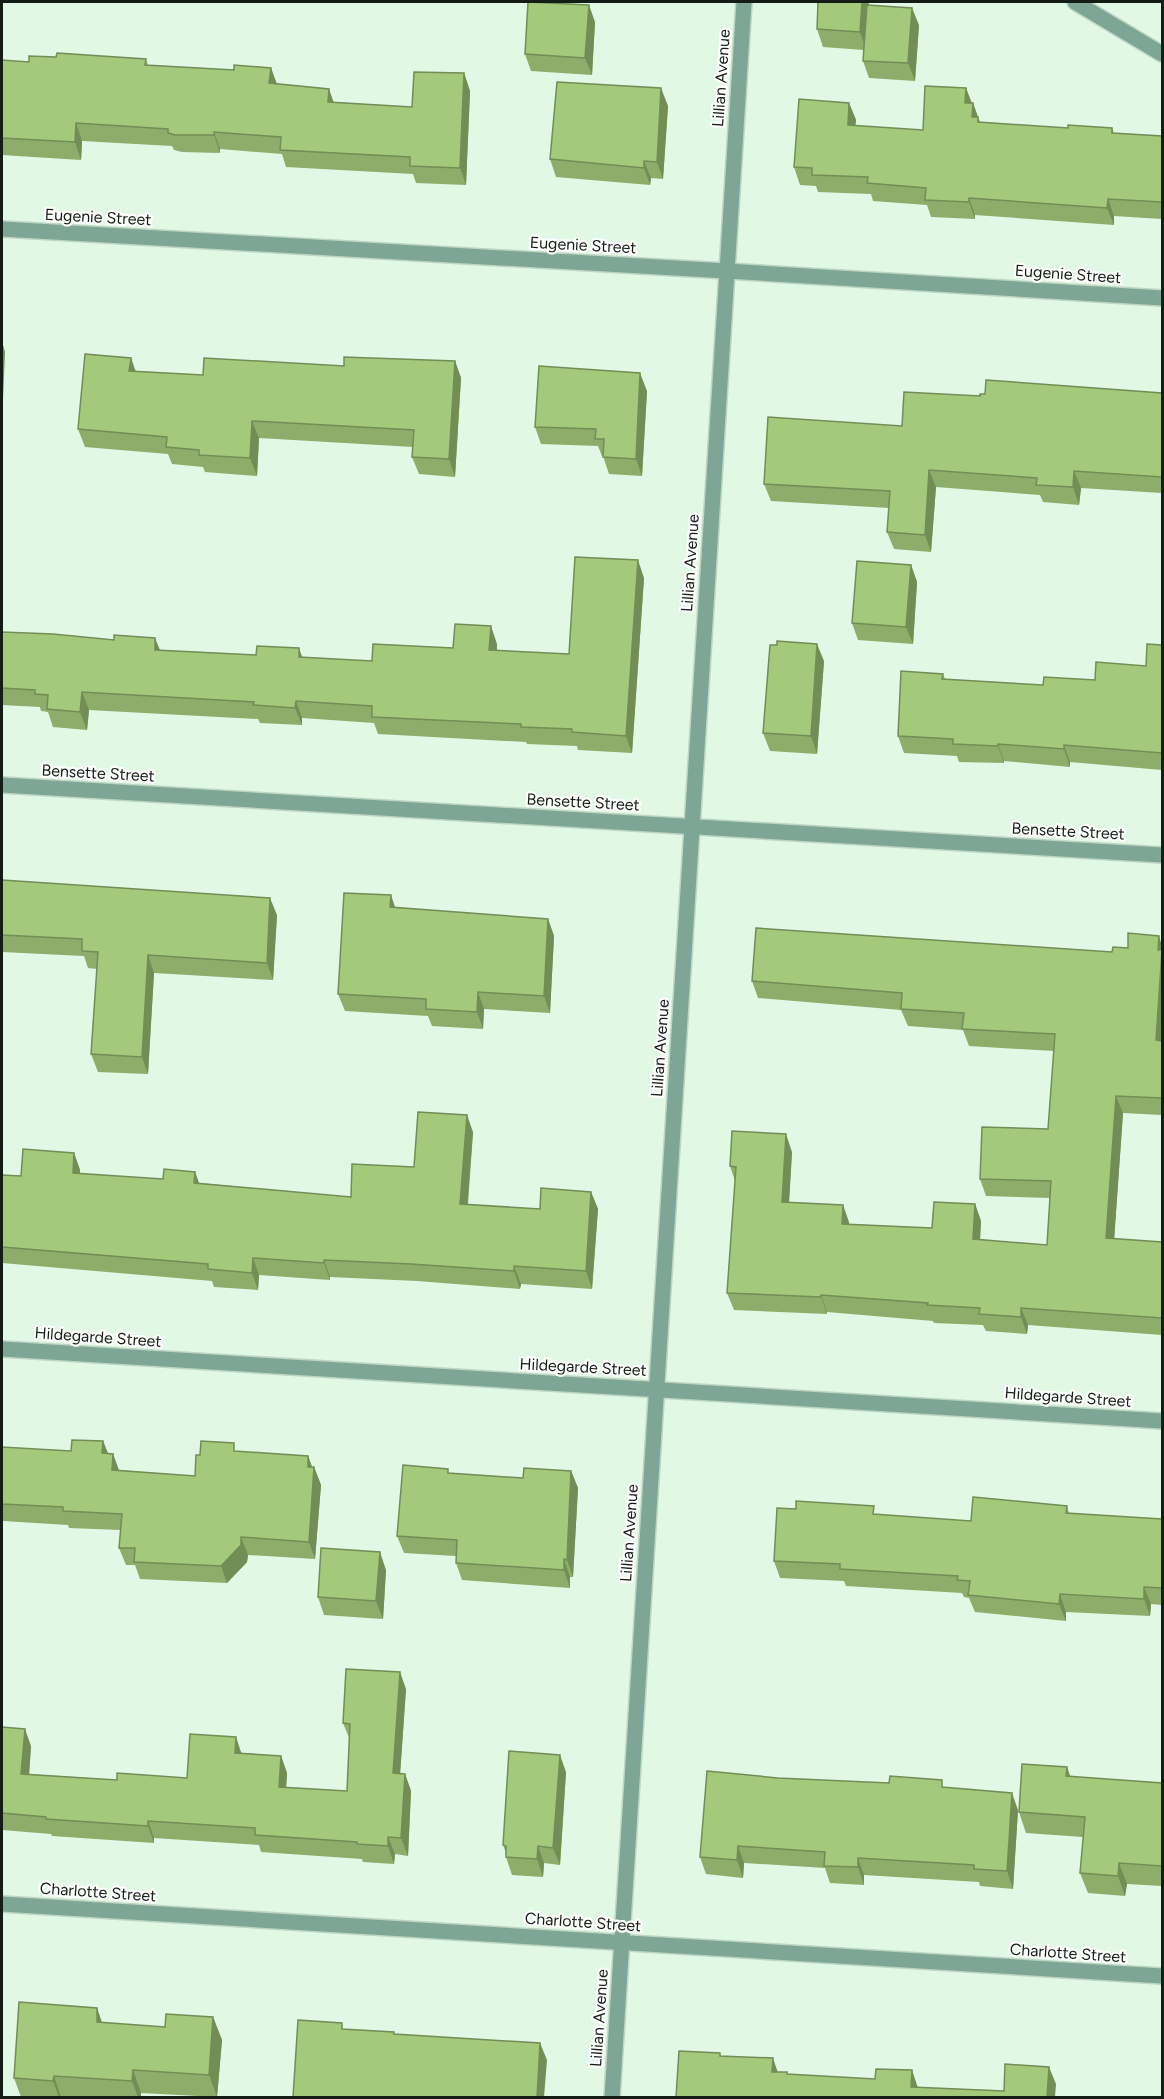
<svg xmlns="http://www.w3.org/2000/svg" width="1164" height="2099" font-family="Figtree,sans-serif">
<rect width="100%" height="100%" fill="#e0f8e4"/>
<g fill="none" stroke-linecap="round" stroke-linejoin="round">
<defs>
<g id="minor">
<path d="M1075,2l87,52"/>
<path d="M2,229l725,42 435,27"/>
<path d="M2,785l1160,70"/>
<path d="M2,1349l1160,72"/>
<path d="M2,1904l1160,72"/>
<path d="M612,2098l132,-2096"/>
</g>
</defs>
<use href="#minor" stroke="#bfd5c3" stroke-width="18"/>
<use href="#minor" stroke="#7da696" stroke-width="15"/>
</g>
<g fill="#8cae6a">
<path d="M869,5l50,20 -4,56 -46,-3 -6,-17 1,-11 -41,-3 -6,-18z"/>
<path d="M595,22l-3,53 -61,-4 -6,-17z"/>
<path d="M56,57l90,2 2,6 86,5 37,-2 6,16 56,18 79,5 52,-34 6,18 -4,94 -50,-2 -3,-9 -127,-7 -4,-13 -62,-5v4l-38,-1 -8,-2 -2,-4 -90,-5 -1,19 -79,-5v-95l27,2z"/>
<path d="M966,88l6,15h1l7,19 88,6h44l2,5 48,3v83l-48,-3v9l-139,-10v4l-44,-2 -4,-12 -54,-4 -2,-7 -53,-2 -2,-6 -16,-1 -6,-18 55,-64 7,17 -1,6 68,4z"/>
<path d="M668,106l-5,73 -12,-1 -1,7 -94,-8 -6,-18z"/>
<path d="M131,358l4,13 68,4 252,-14 6,17 -6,99 -36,-3 -7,-17 1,-10 -154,-9 -2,38 -52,-4 -2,-5 -31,-3 -4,-10 -83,-7 -7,-18z"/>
<path d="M647,391l-5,85 -33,-2 -6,-18h-1l-4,-10 -57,-2 -6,-17z"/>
<path d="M1162,393v100l-81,-5 -2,17 -36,-3 -3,-7 -104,-8 -5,65 -37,-3 -7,-17 2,-24 -118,-7 -7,-17 138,-58 78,-30z"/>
<path d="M911,565l6,17 -4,62 -55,-4 -6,-17z"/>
<path d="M644,578l-12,175 -54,-3 -1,-4 -50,-2 -1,-2 -148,-8 -4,-11 -72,-5v7l-42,-2 -2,-4 -169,-9 -2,20 -34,-3 -5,-15 -7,-1 -1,-4 -38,-2v-73l158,18 212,11 81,-13 44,-4v7l72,3z"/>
<path d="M1162,645v125l-92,-8v5l-66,-6v2l-45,-1 -2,-6 -53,-3 -6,-17 45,-62 2,5 98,6 52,-5 51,-14z"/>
<path d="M824,661l-7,93 -47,-3 -7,-18z"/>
<path d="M2,880l275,35 -4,65 -119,-7 -6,101 -50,-2 -7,-18 6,-85 -9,-1 -4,-12 -82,-4z"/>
<path d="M396,908l152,11 6,17 -4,77 -66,-4 -1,20 -51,-3 -4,-10 -83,-5 -7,-17z"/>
<path d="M1162,946v169l-39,-2 -9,126 48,3v93l-134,-10 -1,9 -41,-3 -3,-6 -49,-2 -1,-2 -106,-9v2l-93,-4 -7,-17 8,-112 -5,-15 62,-14 -3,50 54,3 6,19 83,4 43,-24 6,17 -1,19 67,5 3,-47 -64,-2 -6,-17 68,-50 6,-78 -85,-5 -6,-16 -55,-4 -7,-16 -143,-12 -6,-17 360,-29 16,-4z"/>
<path d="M473,1132l-5,73 72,4 51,-17 7,17 -6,80 -71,-5 -1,5 -103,-8 -87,-4v3l-71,-5 -1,15 -44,-3 -2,-6 -210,-18v-88l19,1 53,-23 6,17v4l83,5 32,-7 4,11 152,14 63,-30z"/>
<path d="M103,1441l5,12 5,1 6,16 76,6 42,-24 71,4 4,11h2l7,18 -6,74 -67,-4 -1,7 -20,21 -87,-4 -5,-14h-9l-7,-17 2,-18 -52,-2 -1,-3 -65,-4 -1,6v-80l69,4z"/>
<path d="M571,1471l7,17 -5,89h-3v11l-108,-8 -6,-17v-7l-52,-3 -7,-17 52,-63 74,5z"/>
<path d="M1067,1506l2,7 93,6v-2v88l-11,-1 -1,12 -84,-4v9l-91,-9 -6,-14 -5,-1 -2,-4 -116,-7 -2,-5 -64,-3 -6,-17 22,-52 175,12z"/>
<path d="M386,1570l-3,49 -59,-4 -6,-18z"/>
<path d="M406,1689l-6,85h5l6,17 -3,65 -13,-2 -1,10 -31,-2 -1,-3 -101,-7 -2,-7 -105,-7v5l-102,-7 -1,-2 -49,-4v-103l29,19 -2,28 88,6 70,-2 55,-25 39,3 6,17 -1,15 61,3 3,-51 -7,-17z"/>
<path d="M566,1772l-6,93 -16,-2 -1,14 -31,-2 -6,-18v-4l-3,-8z"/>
<path d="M1070,1777l92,6v103l-35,-2 -2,12 -37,-3 -8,-20 3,-36 -57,-4 -7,-21z"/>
<path d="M778,1778l167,9 73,23 -5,79 -33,-3 -1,-4 -115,-7v10l-34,-2 -5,-15 -81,-5 -1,15 -37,-4 -6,-17z"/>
<path d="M213,2017l9,23 -5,57 -76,-4v4h-120l-7,-19 89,-55 62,4z"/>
</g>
<g fill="#728d56">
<path d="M862,2h7l-3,48 -6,-18z"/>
<path d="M589,5l6,17 -3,53 -7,-17z"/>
<path d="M912,8l7,17 -4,56 -7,-18z"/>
<path d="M271,68l6,17 -8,-2z"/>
<path d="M464,73l6,18 -4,94 -6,-17z"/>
<path d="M661,88l7,18 -5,73 -6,-17z"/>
<path d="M966,88l6,17 -7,-2z"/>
<path d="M329,89l6,17 -7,-4z"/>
<path d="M849,103l7,17 -2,22 -6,-17z"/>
<path d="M973,103l11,32 -12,-18z"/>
<path d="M76,123l6,18 -1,19 -6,-18z"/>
<path d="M214,132l6,17v4l-6,-18z"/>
<path d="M644,161l7,17 -1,7 -6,-17z"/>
<path d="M969,198l6,17v4l-6,-17z"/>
<path d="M1108,199l6,17v9l-7,-17z"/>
<path d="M2,341l3,11 -3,72z"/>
<path d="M131,358l6,17 -8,-4z"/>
<path d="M455,361l6,17 -6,99 -6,-18z"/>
<path d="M640,373l7,18 -5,85 -6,-17z"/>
<path d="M252,421l7,17 -2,38 -7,-18z"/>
<path d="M929,470l7,17 -5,65 -6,-17z"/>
<path d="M1074,471l7,17 -2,17 -6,-18z"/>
<path d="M638,560l6,18 -12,175 -6,-17z"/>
<path d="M911,565l6,17 -4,62 -7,-17z"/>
<path d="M491,626l6,18 -1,24 -7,-18z"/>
<path d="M155,638l7,17 -7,-5z"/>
<path d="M817,644l7,17 -7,93 -6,-18z"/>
<path d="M299,648l6,17 -6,-8z"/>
<path d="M82,692l7,18 -2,20 -7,-18z"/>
<path d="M296,701l6,17v7l-7,-17z"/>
<path d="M998,744l6,17v2l-6,-17z"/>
<path d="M1064,745l6,17v5l-6,-18z"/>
<path d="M391,895l6,18 -7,-6z"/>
<path d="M270,898l7,17 -4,65 -6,-17z"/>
<path d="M548,919l6,17 -4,77 -6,-17z"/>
<path d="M1159,936l3,10v105l-6,-11z"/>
<path d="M148,955l6,18 -6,101 -6,-17z"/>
<path d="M478,992l6,17 -1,20 -6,-17z"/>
<path d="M1116,1096l7,17 -10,143 -7,-18z"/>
<path d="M467,1115l6,17 -7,89 -6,-17z"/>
<path d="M786,1134l6,18 -4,67 -6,-17z"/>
<path d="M74,1153l6,17 -1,21 -6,-18z"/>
<path d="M195,1172l6,17 -7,-6z"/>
<path d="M591,1192l7,17 -6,80 -6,-18z"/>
<path d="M975,1204l6,17 -2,36 -6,-18z"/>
<path d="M843,1205l6,17 -1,19 -6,-17z"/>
<path d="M253,1258l6,17 -1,15 -6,-17z"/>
<path d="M324,1260l6,17v3l-6,-17z"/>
<path d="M514,1266l7,18 -1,5 -6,-18z"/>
<path d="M821,1295l6,17v2l-6,-17z"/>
<path d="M1021,1308l7,17 -1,9 -6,-17z"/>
<path d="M103,1441l7,18 -8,-6z"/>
<path d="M113,1454l6,17 -7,-1z"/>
<path d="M308,1456l6,16v-5l7,18 -6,74 -6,-17z"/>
<path d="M571,1471l7,17 -5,89 -6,-17z"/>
<path d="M241,1537l7,18 -1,7 -20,21 -6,-17z"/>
<path d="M380,1552l6,18 -3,49 -7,-18z"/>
<path d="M564,1559l6,18v11l-6,-18z"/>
<path d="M1144,1587l7,17 -1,12 -6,-17z"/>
<path d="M1060,1594l6,18v9l-7,-17z"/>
<path d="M400,1672l6,17 -7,101 -6,-17z"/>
<path d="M25,1729l6,17 -3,45 -7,-17z"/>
<path d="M236,1737l6,18 -7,-2z"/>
<path d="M560,1755l6,17 -6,93 -7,-17z"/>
<path d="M281,1756l6,17 -2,31 -6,-17z"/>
<path d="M1067,1767l7,20 -8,-11z"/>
<path d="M405,1774l6,17 -3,65 -7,-18z"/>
<path d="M1012,1793l6,17 -5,79 -6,-18z"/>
<path d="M148,1821l6,17v5l-6,-17z"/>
<path d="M388,1837l7,17 -1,10 -6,-18z"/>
<path d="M538,1846l6,17 -1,14 -6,-18z"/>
<path d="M738,1846l6,17 -1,15 -6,-18z"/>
<path d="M858,1858l6,17v10l-6,-18z"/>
<path d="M1119,1863l8,21 -2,12 -7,-20z"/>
<path d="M97,2008l8,23 -8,-9z"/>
<path d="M213,2017l9,23 -5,57 -8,-22z"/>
<path d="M540,2043l7,17 -3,37h-7z"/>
<path d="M773,2058l6,18 -7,-4z"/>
<path d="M1049,2067l7,17 -1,13h-8z"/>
<path d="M133,2070l8,23v4h-3l-6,-16z"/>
<path d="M912,2070l6,18 -7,-1z"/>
<path d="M54,2076l7,21h-2l-6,-16z"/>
</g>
<g fill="#a3ca7b" stroke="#728d56" stroke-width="1.5">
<path d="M528,2l61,3 -4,53 -60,-4z"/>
<path d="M818,2h44l-2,30 -43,-3z"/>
<path d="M867,5l45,3 -4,55 -45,-2z"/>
<path d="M57,53l89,6 -1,6 89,5v-5l37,3 -2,15 60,6 -1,13 84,5 2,-35 50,1 -4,95 -50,-2v-9l-130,-7 1,-13 -67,-5v3h-39l-7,-2v-4l-92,-6 -1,19 -73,-4v-78l27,2v-6l27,1z"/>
<path d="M557,82l104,6 -4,74 -13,-1v7l-94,-9z"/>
<path d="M925,86l41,2 -1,15h8l-1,14h6v5l90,6v-3l44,3v5l50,3v66l-54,-3 -1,9 -138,-10v4l-44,-2 1,-12 -59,-5 1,-6 -56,-2v-7l-18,-1 5,-68 50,4 -1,22 75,5z"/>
<path d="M85,354l46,4 -2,13 74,4 1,-17 140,8v-9l111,4 -6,98 -37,-2 2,-27 -162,-9 -2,37 -51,-3v-5l-33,-3 1,-10 -89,-8z"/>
<path d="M539,366l101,7 -4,86 -33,-2 1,-18h-9l1,-10 -61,-2z"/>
<path d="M986,380l176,13v84l-88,-6 -1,16 -37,-2 1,-7 -108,-8 -4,65 -38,-3 3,-41 -126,-7 4,-67 134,9 2,-34 76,4v-2h5z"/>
<path d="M575,557l63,3 -12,176 -54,-4v-3l-51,-2v-3l-149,-7v-11l-76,-5 -1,7 -42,-3 1,-3 -172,-10 -2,20 -33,-3 1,-14 -13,-1v-4l-33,-2v-56l51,2 61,6v-5l41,3v12l101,5 1,-9 42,2v9l73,4 1,-17 80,4 2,-24 36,2 -2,24 80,4z"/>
<path d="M857,561l54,4 -5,62 -54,-4z"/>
<path d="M777,641l40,3 -6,92 -48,-3 7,-88h7z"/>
<path d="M1147,644l15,1v108l-98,-8v4l-66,-5v2l-45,-2v-5l-55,-3 3,-65 42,3 -1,5 101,6 1,-8 51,3 1,-18 50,4z"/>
<path d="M2,880l268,18 -3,65 -119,-8 -6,102 -51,-3 7,-102 -16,-1v-12l-80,-4z"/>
<path d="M344,893l47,2 -1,12 158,12 -4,77 -66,-4 -1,20 -51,-3v-10l-88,-5z"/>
<path d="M756,928l356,24 1,-5 15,1v-15l31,3 -1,14h4l-6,90 6,1v57l-46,-2 -10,142 56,4v76l-141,-10v9l-42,-3 1,-6 -53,-3 1,-2 -107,-8v2l-94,-4 9,-126 -6,-1 2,-35 54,3 -4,68 61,3 -1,19 90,4 2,-26 41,2 -2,35 74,6 4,-64 -71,-2 2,-52 66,2 7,-95 -93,-5 2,-16 -63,-4 1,-16 -150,-12z"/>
<path d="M418,1112l49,3 -7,89 80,5 1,-21 50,4 -5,79 -72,-5v5l-103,-7 -87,-4v3l-71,-5 -1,15 -44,-4v-5l-206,-17v-72l19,1 2,-27 51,4 -1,20 90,6 1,-10 31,3 -1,11 157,14 1,-33 62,3z"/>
<path d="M72,1440l31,1 -1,12 11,1 -1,16 83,6 1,-21h4l1,-14 33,2v8l74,5v11h6l-5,75 -68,-5v8l-20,21 -87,-4 1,-14h-16l3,-34 -59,-3v-4l-61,-3v-57l69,4z"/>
<path d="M403,1465l45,4v4l75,5 1,-10 47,3 -4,89 -3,-1v11l-108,-7 1,-23 -60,-4z"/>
<path d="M973,1497l94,9 -1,7 96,6v-2v71l-18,-1v12l-84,-5 -1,10 -91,-9 2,-14 -13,-1 1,-4 -118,-7v-5l-66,-3 3,-53 19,1v-8l78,5 -1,8 98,7z"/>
<path d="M321,1548l59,4 -4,49 -58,-4z"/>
<path d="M346,1669l54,3 -7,101 12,1 -4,64 -13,-1v9l-31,-2v-2l-102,-7v-7l-107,-7v5l-102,-7v-2l-44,-4v-86l23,2 -4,45 96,6v-7l70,5 3,-44 46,3 -1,16 46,3 -2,31 68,4 3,-67 -7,-1z"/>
<path d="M509,1751l51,4 -7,93 -15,-2 -1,13 -31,-2v-11l-3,-1z"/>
<path d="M1022,1764l45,3 -1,9 96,7v83l-43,-3 -1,13 -38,-3 5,-56 -66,-5z"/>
<path d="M707,1771l71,7 111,5 1,-7 52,4v7l70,6 -5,78 -33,-2v-4l-116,-7v9l-34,-1 1,-14 -87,-6 -1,14 -37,-3z"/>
<path d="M19,2002l78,6v14l68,5 1,-13 47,3 -4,58 -76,-5 -1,11 -78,-5 -1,5 -39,-3z"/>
<path d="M298,2020l44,3v6l52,3v2l146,9 -3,54h-244z"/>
<path d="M679,2051l41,2v3l53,2 -1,14h15v2l88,5 1,-10 36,1 -1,17 93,4 1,-27 44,3 -2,30h-371z"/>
</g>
<g text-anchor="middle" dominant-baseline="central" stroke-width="4.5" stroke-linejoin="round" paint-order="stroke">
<g font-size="16" fill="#141d15" stroke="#fefefe">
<text transform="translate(721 78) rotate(-86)">Lillian Avenue</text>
<text transform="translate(98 217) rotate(3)">Eugenie Street</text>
<text transform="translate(583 245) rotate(3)">Eugenie Street</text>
<text transform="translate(1068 274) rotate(4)">Eugenie Street</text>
<text transform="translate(690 563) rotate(-86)">Lillian Avenue</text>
<text transform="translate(98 773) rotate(3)">Bensette Street</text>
<text transform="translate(583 802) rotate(3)">Bensette Street</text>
<text transform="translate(1068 831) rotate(3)">Bensette Street</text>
<text transform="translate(660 1048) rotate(-86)">Lillian Avenue</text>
<text transform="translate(98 1337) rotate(4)">Hildegarde Street</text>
<text transform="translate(583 1367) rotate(3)">Hildegarde Street</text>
<text transform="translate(1068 1397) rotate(4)">Hildegarde Street</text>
<text transform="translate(629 1533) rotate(-86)">Lillian Avenue</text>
<text transform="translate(98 1892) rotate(4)">Charlotte Street</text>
<text transform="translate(583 1922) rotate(4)">Charlotte Street</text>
<text transform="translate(1068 1953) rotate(4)">Charlotte Street</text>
<text transform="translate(599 2018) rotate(-86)">Lillian Avenue</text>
</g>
</g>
<rect width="1164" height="2099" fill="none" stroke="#141d15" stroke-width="6"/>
</svg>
